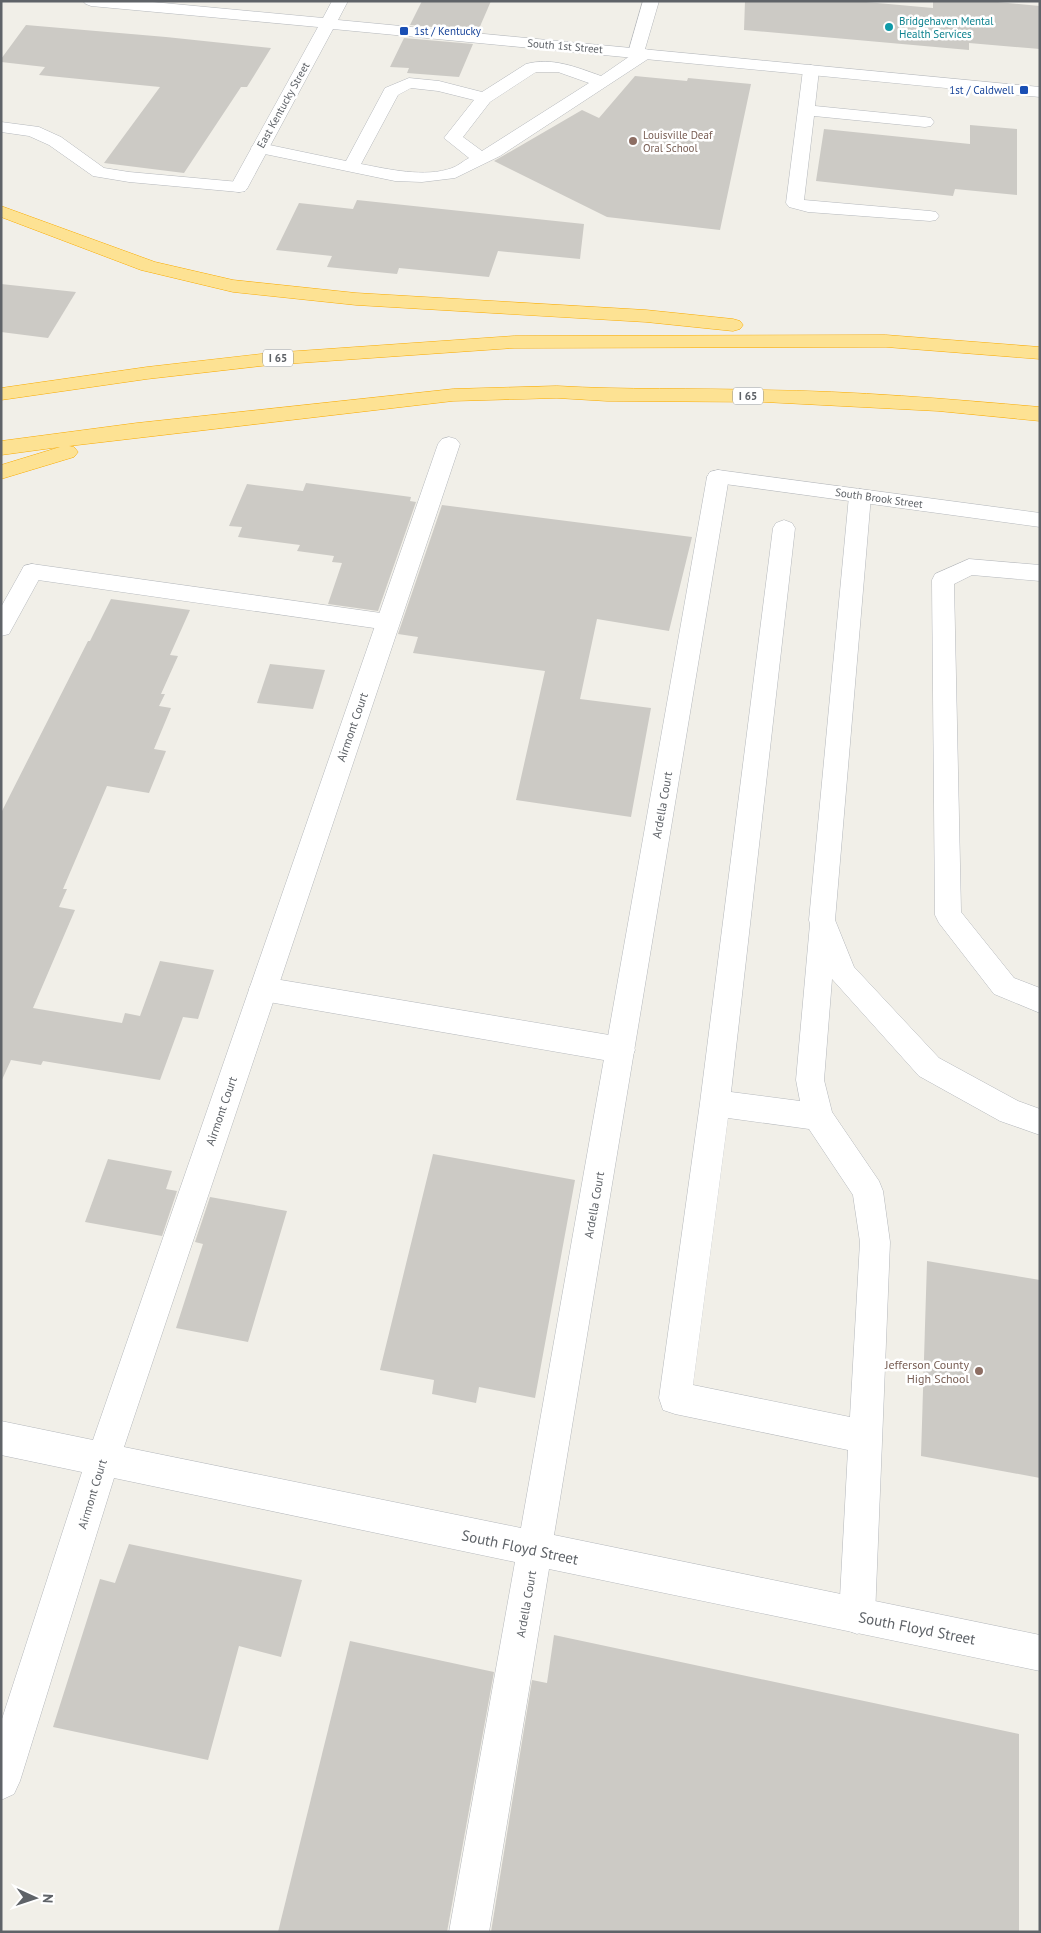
<svg xmlns="http://www.w3.org/2000/svg" width="1041" height="1933" font-family="'PT Sans',sans-serif">
<rect width="100%" height="100%" fill="#f1efe8"/>
<g fill="#cccac5">
<path d="M422,1h69l-13,30 -68,-6z"/>
<path d="M745,1h110l78,7v-7h55l52,5v43l-71,-6v7l-225,-20z"/>
<path d="M26,25l140,12 105,11 -24,39h-6l-57,86 -80,-10 56,-76 -121,-12 6,-8 -44,-5v-3z"/>
<path d="M404,38l69,6 -14,33 -52,-4 2,-5 -19,-1z"/>
<path d="M635,76l52,5 1,-3 63,6 -31,146 -113,-13 -113,-56 88,-51 17,8z"/>
<path d="M970,125l47,4v66l-62,-6 -2,7 -137,-15 8,-52 146,15z"/>
<path d="M357,200l227,24 -4,35 -82,-8 -9,26 -90,-9 -2,6 -70,-7 5,-11 -56,-6 23,-47 54,6z"/>
<path d="M1,284l75,8 -28,46 -47,-6z"/>
<path d="M306,483l105,14 -1,4 6,1 -38,109 -50,-7 14,-41 -10,-1 2,-6 -37,-5 3,-6 -62,-8 4,-10 -13,-1 18,-42 56,7z"/>
<path d="M442,505l250,32 -23,94 -72,-12 -17,80 71,9 -20,109 -115,-17 29,-129 -132,-18 5,-16 -20,-3z"/>
<path d="M111,599l79,11 -20,45 8,1 -17,38h4l-6,12 12,2 -17,41 12,2 -17,42 -42,-7 -44,103h4l-8,18 16,3 -42,98 89,15 3,-10 15,3 20,-55 54,9 -16,49 -15,-2 -23,63 -117,-19 -2,4 -30,-5 -10,22v-269l87,-172h2z"/>
<path d="M270,664l55,6 -12,39 -56,-6z"/>
<path d="M433,1154l142,26 -40,218 -56,-11 -3,16 -44,-9 2,-14 -54,-10z"/>
<path d="M108,1159l64,12 -6,18 11,2 -15,45 -77,-14z"/>
<path d="M210,1197l77,14 -39,131 -72,-14 27,-84 -8,-2z"/>
<path d="M927,1261l113,19v198l-119,-22z"/>
<path d="M129,1544l173,36 -21,77 -42,-11 -31,114 -155,-33 47,-148 15,4z"/>
<path d="M554,1635l465,99v198h-528l41,-252 15,3z"/>
<path d="M350,1641l144,31 -47,260h-169z"/>
</g>
<g fill="none" stroke-linecap="round" stroke-linejoin="round">
<defs>
<g id="service">
<path d="M643,1h16l-14,48 6,2 2,3 -2,3 -151,99 -45,22 -33,4 -27,-1 -135,-28 -6,-1 -3,-4 3,-4 6,-1 86,18 39,-73 24,-10 30,3 43,11 44,-28c26,-7 50,3 75,12l29,-20 -2,-3zM536,72h22l31,11 -107,68 -19,-14 27,-35zM411,88l27,3 36,9 -30,38 25,20c-6,3 -11,8 -17,10 -27,10 -64,1 -91,-4l37,-69z"/>
<path d="M811,65l6,2 2,3 -4,36 110,11 6,1 3,4 -3,4 -6,1 -111,-11 -10,84 126,11 6,1 3,4 -3,4 -6,1 -122,-9 -19,-5 -3,-4 17,-133 2,-3z"/>
<path d="M1,122l38,5 22,10 43,31 25,4 110,10 6,1 3,4 -3,4 -6,1 -110,-10 -36,-6 -44,-31 -20,-9 -28,-4z"/>
<path d="M860,489l8,2 3,5 -36,424 19,47 85,91 79,43 22,8v26l-40,-14 -81,-45 -87,-97 -8,101 8,32 47,69 4,10 7,51 -15,374 -5,13 -13,5 -13,-5 -5,-13 9,-166 -173,-36 -12,-4 -4,-12 41,-295 73,-575 3,-5 8,-3 8,3 3,5 -64,564 69,9 -4,-21 14,-156 -1,-4 40,-424 3,-5zM728,1118l81,11 44,66 7,47 -10,175 -157,-32z"/>
<path d="M969,559l71,6v16l-68,-6 -18,9 7,328 53,66 26,10v25l-46,-19 -55,-71 -4,-8 -3,-335 3,-6z"/>
<path d="M32,564l356,50 8,2 4,6 -4,6 -8,2 -364,-52 -3,-6 3,-6z"/>
<path d="M263,977l358,60 10,4 4,9 -4,9 -10,4 -358,-62 -10,-4 -4,-8 4,-8z"/>
</g>
<path id="minor" d="M449,437l7,2 4,5 -336,1003 397,81 186,-1051 3,-5 8,-2 8,2 3,5 -175,1058 486,100v36l-491,-102 -60,363h-40l66,-370 -401,-84 -94,303 -6,13 -13,6v-78l81,-250 -81,-17v-34l92,19 345,-996 4,-5z"/>
<g id="tertiary">
<path d="M83,1h59l181,17 9,-17h16l-10,19 702,67v10l-707,-68 -85,158 -3,4 -6,1 -6,-1 -3,-4 88,-160 -227,-21 -5,-2z"/>
<path d="M718,470l322,43v14l-330,-45 -3,-5 3,-5z"/>
<path d="M32,564l8,2 3,6 -34,62 -8,2v-29l23,-41z"/>
</g>
<g id="motorway">
<path d="M1,206l154,56 78,18 123,13 290,17 87,9 7,2 3,4 -3,4 -7,2 -87,-9 -290,-17 -123,-13 -92,-22 -140,-53z"/>
<path d="M886,335l154,12v12l-154,-12 -372,1 -244,17 -123,14 -146,21v-12l146,-21 123,-14 244,-17z"/>
<path d="M557,386c68,4 137,2 205,4 93,1 186,9 278,17v14l-102,-10 -174,-9 -157,-1 -50,-3 -104,3 -384,45 5,1 4,5 -4,5 -73,22v-14l59,-18 -59,8v-14l136,-18 316,-34z"/>
</g>
</defs>
<use href="#service" stroke="#b5b8bc" stroke-width="1"/>
<use href="#minor" stroke="#b5b8bc" stroke-width="1"/>
<use href="#tertiary" stroke="#b5b8bc" stroke-width="1"/>
<use href="#motorway" stroke="#f9ab00" stroke-width="1"/>
<use href="#service" fill="#fff" fill-rule="evenodd"/>
<use href="#minor" fill="#fff" fill-rule="evenodd"/>
<use href="#tertiary" fill="#fff" fill-rule="evenodd"/>
<use href="#motorway" fill="#fde293" fill-rule="evenodd"/>
</g>
<circle fill="#0f9aa8" stroke="#fff" stroke-width="2" cx="889" cy="27" r="5"/>
<g fill="#1a4fb4" stroke="#fff" stroke-width="2">
<rect x="399" y="26" width="10" height="10" rx="2.5"/>
<rect x="1019" y="85" width="10" height="10" rx="2.5"/>
</g>
<g fill="#8d6e63" stroke="#fff" stroke-width="2">
<circle cx="633" cy="141" r="5"/>
<circle cx="979" cy="1371" r="5"/>
</g>
<g text-anchor="middle" dominant-baseline="central" stroke-width="5" stroke-linejoin="round" paint-order="stroke">
<g font-size="11" fill="#0d838f" stroke="#fff" text-anchor="start">
<text x="899" y="21">Bridgehaven Mental<tspan x="899" dy="13">Health Services</tspan></text>
</g>
<g font-size="11" fill="#164399" stroke="#fff" text-anchor="start">
<text x="414" y="31">1st / Kentucky</text>
<text x="1014" y="90" text-anchor="end">1st / Caldwell</text>
</g>
<g font-size="11" fill="#5f6368" stroke="#fff">
<text transform="translate(565 46) rotate(5)">South 1st Street</text>
<text transform="translate(283 105) rotate(-61)">East Kentucky Street</text>
<text transform="translate(879 498) rotate(8)">South Brook Street</text>
</g>
<g font-size="11" fill="#785e54" stroke="#fff" text-anchor="start">
<text x="643" y="135">Louisville Deaf<tspan x="643" dy="13">Oral School</tspan></text>
</g>
<g fill="#fff" stroke="#8f9295" stroke-width="1">
<rect x="263" y="349.5" width="30" height="17" rx="4"/>
<rect x="733" y="387.5" width="30" height="17" rx="4"/>
</g>
<g font-size="11" font-weight="bold" fill="#5f6368">
<text x="278" y="358">I 65</text>
<text x="748" y="396">I 65</text>
</g>
<g font-size="12" fill="#5f6368" stroke="#fff">
<text transform="translate(352 727) rotate(-71)">Airmont Court</text>
<text transform="translate(662 805) rotate(-80)">Ardella Court</text>
<text transform="translate(221 1111) rotate(-71)">Airmont Court</text>
<text transform="translate(594 1205) rotate(-80)">Ardella Court</text>
<text transform="translate(92 1494) rotate(-73)">Airmont Court</text>
<text transform="translate(526 1604) rotate(-80)">Ardella Court</text>
</g>
<g font-size="12" fill="#785e54" stroke="#fff" text-anchor="end">
<text x="969" y="1364">Jefferson County<tspan x="969" dy="14">High School</tspan></text>
</g>
<g font-size="15" fill="#5f6368" stroke="#fff">
<text transform="translate(520 1547) rotate(12)">South Floyd Street</text>
<text transform="translate(917 1628) rotate(11)">South Floyd Street</text>
</g>
</g>
<rect width="1041" height="1933" fill="none" stroke="#5f6368" stroke-width="5"/>
<g transform="translate(35 1898) rotate(93)" stroke="#ffffff" stroke-width="4" paint-order="stroke">
<path d="M0-4L9 19L0 12L-9 19Z" fill="#5f6368"/>
<text y="-8" font-size="14" font-weight="bold" text-anchor="middle" fill="#5f6368">N</text>
</g>
</svg>
